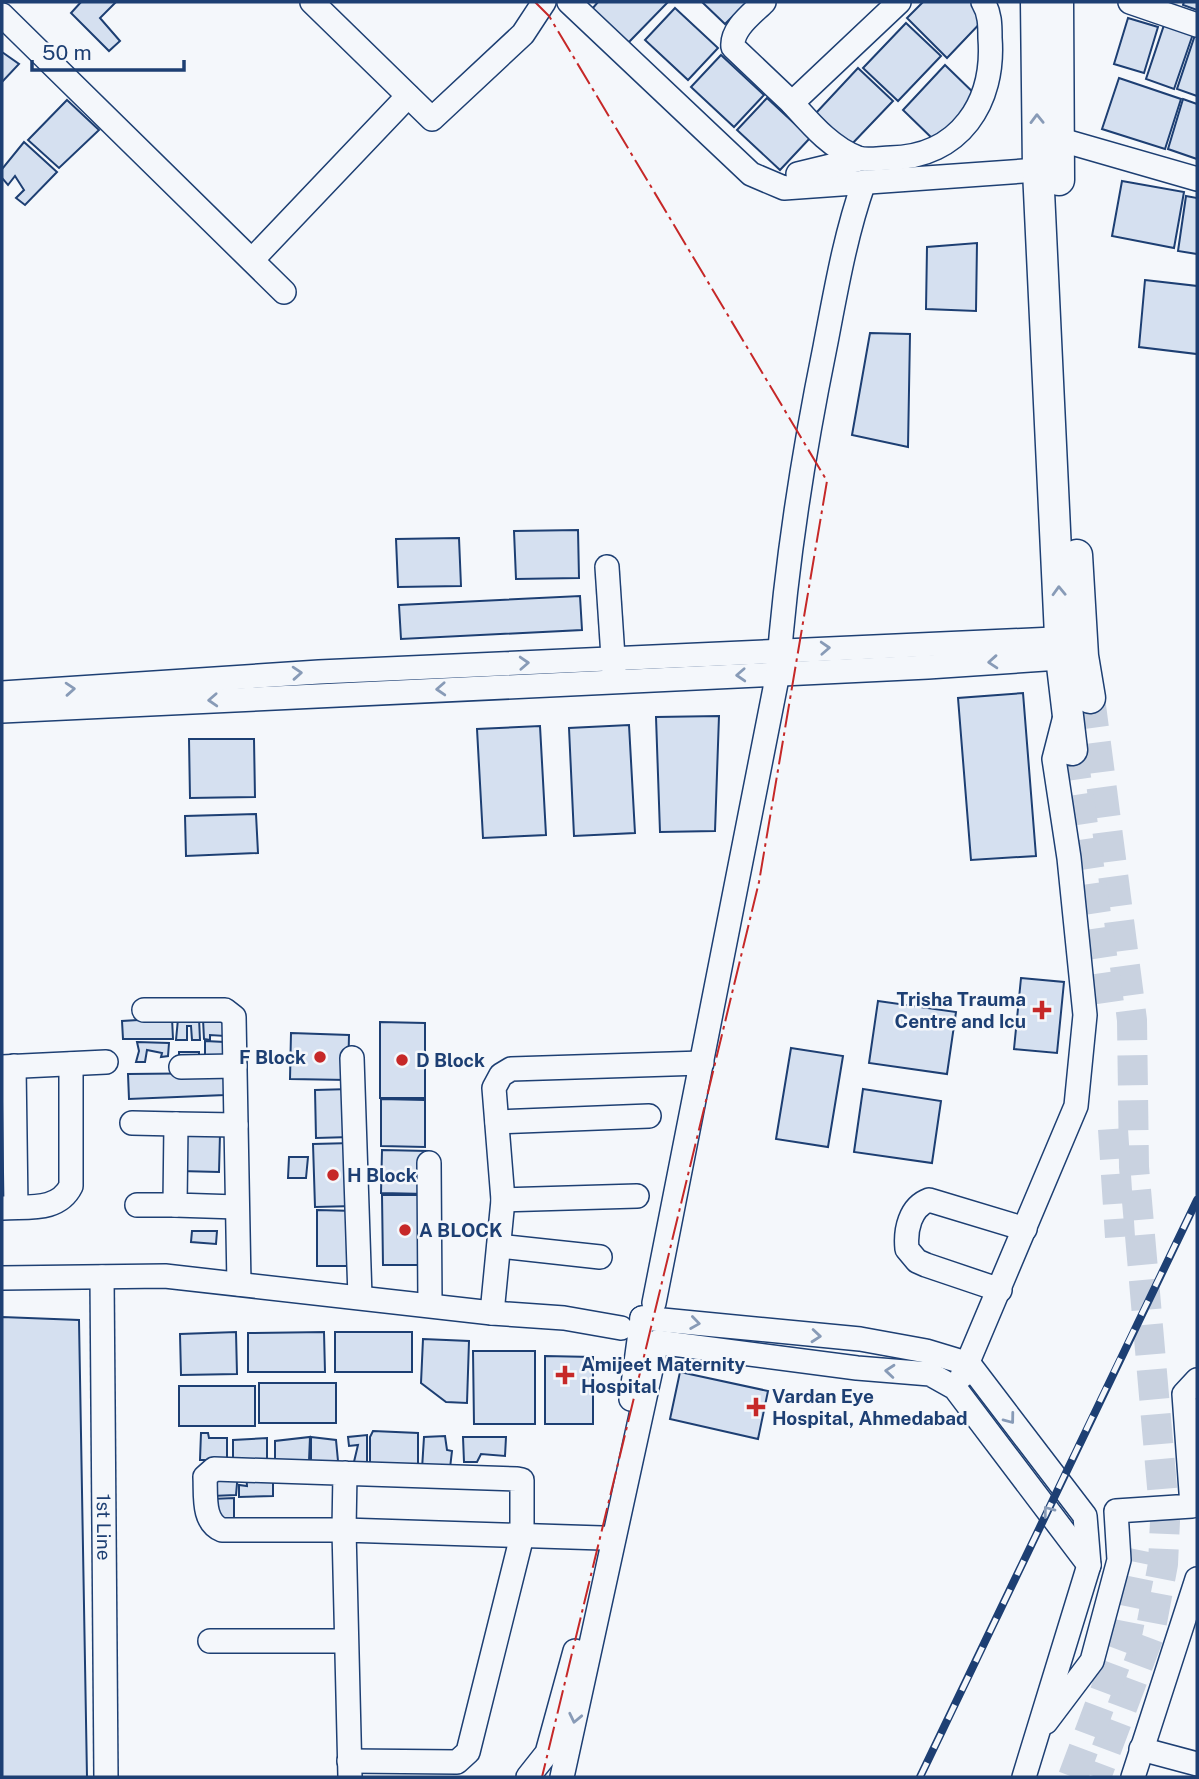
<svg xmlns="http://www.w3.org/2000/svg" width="1199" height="1779" font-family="'Public Sans',sans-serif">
<rect width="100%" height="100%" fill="#f4f7fb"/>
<g fill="#d5e0f0" stroke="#1d3f73" stroke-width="2">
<path d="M81,2h35l-16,16 20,23 -11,10 -38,-38z"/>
<path d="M598,2h70l-40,41 -36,-34z"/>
<path d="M702,2h45l-22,22z"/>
<path d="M923,2h51l13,14 -40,42 -40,-40z"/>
<path d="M1184,2h13v8l-14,-5z"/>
<path d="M675,8l43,40 -30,32 -43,-40z"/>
<path d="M1128,18l30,9 -14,46 -30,-9z"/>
<path d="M906,23l35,33 -43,45 -35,-33z"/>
<path d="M1164,25l29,9 -19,55 -28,-10z"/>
<path d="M1195,35h2v61l-20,-7z"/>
<path d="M2,52l17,12 -17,18z"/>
<path d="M721,55l43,40 -30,32 -43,-40z"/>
<path d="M945,65l35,34 -43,44 -34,-33z"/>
<path d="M858,68l35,33 -43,45 -34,-33z"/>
<path d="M1119,78l62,21 -16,50 -63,-20z"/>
<path d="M767,98l43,40 -30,32 -43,-40z"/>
<path d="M1183,99l14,5v55l-29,-10z"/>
<path d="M67,100l32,30 -40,38 -31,-28z"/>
<path d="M24,142l33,30 -32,33 -9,-7 8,-8 -9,-14 -7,9 -6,-7v-9z"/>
<path d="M1122,181l62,11 -10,56 -62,-12z"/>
<path d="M1186,196l11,2v56l-19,-3z"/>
<path d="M977,243l-1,68 -50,-2 1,-62z"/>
<path d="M1145,280l52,6v68l-58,-7z"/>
<path d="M870,333l40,1 -2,113 -56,-12z"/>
<path d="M578,530l1,48 -63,1 -2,-48z"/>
<path d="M459,538l2,48 -63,1 -2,-48z"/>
<path d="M580,596l2,34 -181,9 -2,-34z"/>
<path d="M1023,693l13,163 -65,4 -13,-162z"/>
<path d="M719,716l-4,115 -55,1 -4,-115z"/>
<path d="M629,725l6,108 -61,3 -5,-108z"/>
<path d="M540,726l6,109 -63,3 -6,-109z"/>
<path d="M189,739h65l1,58 -65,1z"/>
<path d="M256,814l2,39 -72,3 -1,-40z"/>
<path d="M1021,978l43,4 -7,71 -43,-4z"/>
<path d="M878,1001l78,11 -9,62 -78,-11z"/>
<path d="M216,1017h8l1,19 -15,-1v5l-6,-1 -1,-20 9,-1v4h4z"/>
<path d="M172,1018l1,21h-50l-1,-18z"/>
<path d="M199,1018l1,22h-8l-1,-14h-4v14h-11l2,-21z"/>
<path d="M380,1022l45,1v75h-45z"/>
<path d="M291,1033l58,2 -1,45 -58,-1z"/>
<path d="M205,1041l20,1v21l-20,-1z"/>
<path d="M137,1042l32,1 -1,13 -7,1 1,-4 -15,-3 -2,12h-9l3,-11z"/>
<path d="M791,1048l52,8 -15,91 -52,-8z"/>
<path d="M179,1052h20v6l-20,4z"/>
<path d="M226,1073l-1,22 -96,4 -1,-25z"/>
<path d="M351,1089v48l-35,1 -1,-48z"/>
<path d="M863,1089l78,12 -9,62 -78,-11z"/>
<path d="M381,1099l44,1v47l-44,-1z"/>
<path d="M183,1134h37l-1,38 -39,-1z"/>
<path d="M352,1143l2,63 -39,1 -2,-63z"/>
<path d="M382,1150l46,1 -1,43 -46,-1z"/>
<path d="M289,1157h19l-2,21h-18z"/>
<path d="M382,1195h44l3,70h-46z"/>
<path d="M317,1210l38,1v55h-38z"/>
<path d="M192,1231h25l-1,13 -25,-2z"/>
<path d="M2,1317l77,3 8,457h-85z"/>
<path d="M236,1332l1,42 -56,1 -1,-41z"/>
<path d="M324,1332l1,40h-77v-39z"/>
<rect x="335" y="1332" width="77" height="40"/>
<path d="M423,1339l46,2 -2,62 -21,-1 -25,-19z"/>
<path d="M473,1351h62v73h-61z"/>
<path d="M545,1356l48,1v67h-48z"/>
<path d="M680,1372l88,19 -10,48 -88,-20z"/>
<rect x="259" y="1383" width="77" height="40"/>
<rect x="179" y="1386" width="76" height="40"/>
<path d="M373,1431l45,2v35l-48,-3v-28z"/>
<path d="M201,1433h7l1,5h18v22h-27z"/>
<path d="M367,1435v30l-14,1 5,-21 -9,1 -1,-9z"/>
<path d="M445,1436l2,14 5,1 -2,17 -28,1 2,-32z"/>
<path d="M310,1437l-1,24 -34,-1v-19z"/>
<path d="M311,1437l25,3 2,21h-27z"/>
<path d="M463,1437h43l-1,19 -24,-2 -4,8h-13z"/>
<path d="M267,1438v22h-34v-20z"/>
<path d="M212,1472h26l-2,23 -24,1z"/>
<path d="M246,1472l27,1v23l-34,1v-12l8,1z"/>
<path d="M234,1498v25l-22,-1 -1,-23z"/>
</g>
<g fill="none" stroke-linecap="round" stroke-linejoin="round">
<g stroke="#c9d2e0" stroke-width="30" stroke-dasharray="30 15" stroke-linecap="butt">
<path d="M1090,698l42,322 2,147 31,354 -2,43 -13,69 -54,144"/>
<path d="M1072,750l38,260"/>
<path d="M1113,1129l7,108"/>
<path d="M1073,1777l55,-147 16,-79"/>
</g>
<defs>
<g id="minor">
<path d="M312,2l120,117 91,-85 21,-32"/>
<path d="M569,2l182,172 33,14 268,-19"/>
<path d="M764,2c-12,12 -33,27 -31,45l59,56"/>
<path d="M899,2l-107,101c19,21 39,45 66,55 9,3 23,0 32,0 70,-1 105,-56 100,-120 0,-13 0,-25 -7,-36"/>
<path d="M1130,2l67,23"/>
<path d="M2,15l282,277"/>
<path d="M1058,139l139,40"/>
<path d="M798,174l62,-15"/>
<path d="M252,260l156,-164"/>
<path d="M607,567l7,105"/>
<path d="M2,693l317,-21 756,-34"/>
<path d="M2,711l926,-44 147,-10"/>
<path d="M144,1010h81l9,7 5,267"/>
<path d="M352,1058l8,239"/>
<path d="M14,1066l2,141"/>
<path d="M2,1067l104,-5"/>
<path d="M181,1067l54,-1"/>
<path d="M497,1122l152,-6"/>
<path d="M132,1123l44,1"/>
<path d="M236,1125l-60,-1 -1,81 62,2"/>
<path d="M429,1163l1,141"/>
<path d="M503,1200l134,-4"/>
<path d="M137,1205h38"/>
<path d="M2,1208c26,-2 56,4 69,-22v-122"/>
<path d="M499,1246l101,11"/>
<path id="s1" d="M102,1277l4,500"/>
<path d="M2,1278l163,-2 327,37 72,5 57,10"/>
<path d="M1000,1290l-74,-25 -9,-4 -10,-12c-2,-19 3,-42 22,-49l96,29"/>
<path d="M654,1303l124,-630c8,-109 25,-218 47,-326 11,-57 20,-111 39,-165"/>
<path d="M492,1313l11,-113 -9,-112 7,-13 10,-6 191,-6"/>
<path d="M642,1318l218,21 66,12 43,13 116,152 4,49 -65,212"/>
<path d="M962,1376l114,-270 9,-91 -16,-157 -15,-99 10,-39"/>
<path d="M631,1399l11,-81"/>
<path d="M345,1473l-1,57h-122c-20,-8 -16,-35 -17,-53l9,-8 303,10 5,1v56l-54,216 -11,10 -108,-1"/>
<path d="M210,1641h136"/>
<path d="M1046,1722l46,-61 27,-101 -3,-49 76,-5 -8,-112 13,-14"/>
<path d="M1141,1749l56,15"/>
<path d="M350,1777l-6,-247 258,8"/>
<path d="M528,1777l19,-24 28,-102"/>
<path d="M562,1777l95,-435 200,26 73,6 25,14 134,177"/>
<path d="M1133,1777l64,-198"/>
</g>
<g id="major">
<path d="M1036,2l2,168 23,487 11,93"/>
<path d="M1058,2l1,178"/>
<path d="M1077,555l6,101 7,42"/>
</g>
</defs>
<use href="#minor" stroke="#1d3f73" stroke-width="26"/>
<use href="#major" stroke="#1d3f73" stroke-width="33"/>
<use href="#minor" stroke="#f4f7fb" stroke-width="23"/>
<use href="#major" stroke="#f4f7fb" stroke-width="30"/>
<defs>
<path id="rail" d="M920,1777c93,-192 183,-385 277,-577"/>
</defs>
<use href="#rail" stroke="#1d3f73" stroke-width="8"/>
<use href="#rail" stroke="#f4f7fb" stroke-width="5" stroke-dasharray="16" stroke-linecap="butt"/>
<path stroke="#c62828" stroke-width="2" stroke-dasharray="24 5 3.5 5" stroke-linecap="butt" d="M535,2l14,14 278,465 -68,401 -217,895"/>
</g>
<defs><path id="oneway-chevron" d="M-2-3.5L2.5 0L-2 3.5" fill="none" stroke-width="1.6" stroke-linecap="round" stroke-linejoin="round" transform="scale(1.75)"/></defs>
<g stroke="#889bb7">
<use href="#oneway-chevron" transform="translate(1037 119) rotate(-91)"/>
<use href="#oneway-chevron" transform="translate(1059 591) rotate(-92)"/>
<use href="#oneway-chevron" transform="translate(825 648) rotate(-3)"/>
<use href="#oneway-chevron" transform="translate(993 662) rotate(176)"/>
<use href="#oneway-chevron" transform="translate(524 663) rotate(-3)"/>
<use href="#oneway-chevron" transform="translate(297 673) rotate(-4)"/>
<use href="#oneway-chevron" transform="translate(741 675) rotate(177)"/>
<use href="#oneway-chevron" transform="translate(70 689) rotate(-4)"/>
<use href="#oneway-chevron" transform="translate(441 689) rotate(177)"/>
<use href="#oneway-chevron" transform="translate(213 700) rotate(177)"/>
<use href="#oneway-chevron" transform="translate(695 1323) rotate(8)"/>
<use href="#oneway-chevron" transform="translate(816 1336) rotate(5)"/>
<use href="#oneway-chevron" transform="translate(890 1371) rotate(-175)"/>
<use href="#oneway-chevron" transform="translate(1010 1419) rotate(53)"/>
<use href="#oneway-chevron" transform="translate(1048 1511) rotate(-127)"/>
<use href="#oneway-chevron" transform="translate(575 1718) rotate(102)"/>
</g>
<g fill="#c62828" stroke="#f4f7fb" stroke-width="2.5">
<path d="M1038.5 999.5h7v7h7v7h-7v7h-7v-7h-7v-7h7z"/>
<circle cx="320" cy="1057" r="7"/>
<circle cx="402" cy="1060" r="7"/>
<circle cx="333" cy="1175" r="7"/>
<circle cx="405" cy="1230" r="7"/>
<path d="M561.5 1364.5h7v7h7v7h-7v7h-7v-7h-7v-7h7z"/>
<path d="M752.5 1396.5h7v7h7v7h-7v7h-7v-7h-7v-7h7z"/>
</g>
<g text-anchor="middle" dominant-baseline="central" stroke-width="5" stroke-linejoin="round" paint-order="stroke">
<g font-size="19" font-weight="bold" fill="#1d3f73" stroke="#f4f7fb" text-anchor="start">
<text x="1026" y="999" text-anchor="end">Trisha Trauma<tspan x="1026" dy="22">Centre and Icu</tspan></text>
<text x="306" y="1057" text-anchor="end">F Block</text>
<text x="416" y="1060">D Block</text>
<text x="347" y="1175">H Block</text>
<text x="419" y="1230">A BLOCK</text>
<text x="581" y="1364">Amijeet Maternity<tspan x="581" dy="22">Hospital</tspan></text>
<text x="772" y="1396">Vardan Eye<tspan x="772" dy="22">Hospital, Ahmedabad</tspan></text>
</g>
<g font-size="19" fill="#1d3f73" stroke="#f4f7fb">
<text stroke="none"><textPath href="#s1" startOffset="250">1st Line</textPath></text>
</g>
</g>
<rect width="1199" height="1779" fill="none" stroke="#1d3f73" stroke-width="7"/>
<path d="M32 60v10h152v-10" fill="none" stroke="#1d3f73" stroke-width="3.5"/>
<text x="42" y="60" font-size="21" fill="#1d3f73" stroke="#f4f7fb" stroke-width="5" paint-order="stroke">50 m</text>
</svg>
